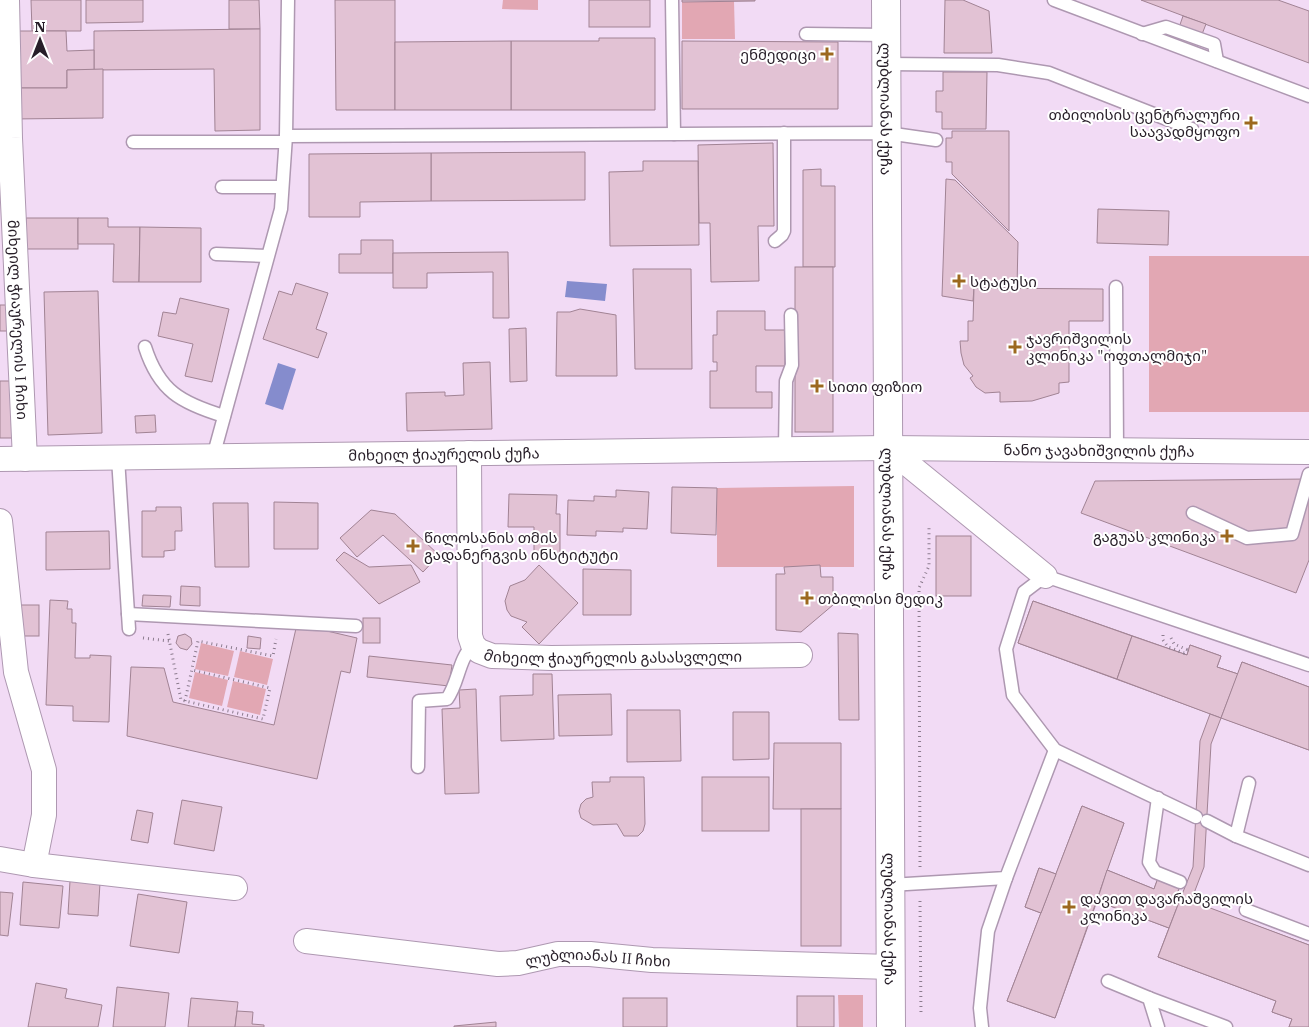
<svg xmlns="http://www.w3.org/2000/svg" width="1309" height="1027" font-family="'IBM Plex Serif','Noto Sans Georgian',serif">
<rect width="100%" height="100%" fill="#f2dbf5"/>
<g fill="#e2a7b3">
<path d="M503,0h35v10l-36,-1z"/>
<path d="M734,1l1,38h-53v-37z"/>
<rect x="1149" y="256" width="160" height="156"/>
<path d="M854,486v81h-137v-79z"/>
<path d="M201,643l33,8 -6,25 -33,-7z"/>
<path d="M240,651l33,8 -6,26 -33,-8z"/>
<path d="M195,672l33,8 -6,26 -33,-8z"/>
<path d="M233,681l33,8 -6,26 -33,-8z"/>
<path d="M838,995h25v32h-24z"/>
</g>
<g fill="#858ccd">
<path d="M567,281l40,3 -2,17 -40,-4z"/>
<path d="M278,363l18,6 -13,41 -18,-6z"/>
</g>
<g fill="#e2c2d4" stroke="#a18394">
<path d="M31,0h50v31h-49z"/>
<path d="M86,0h57v22l-57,1z"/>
<path d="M229,0h30l1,29h-31z"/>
<path d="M335,0h60v110h-59z"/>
<rect x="589" y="0" width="61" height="27"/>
<path d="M682,0h73v1l-73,1z"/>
<path d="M945,0h18l26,11 3,42h-48z"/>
<path d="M1141,0h137l31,11v52z"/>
<path d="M1183,16l23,8 -9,23 -22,-8z"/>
<path d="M260,29v101l-45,1 -1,-62 -120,1v-39z"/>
<path d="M11,31h55l1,20 27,-1v20h-27v18h-55z"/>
<path d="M599,38h56v72h-144v-69h88z"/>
<path d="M511,41v69h-116v-68z"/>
<path d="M682,41l156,1v67h-156z"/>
<path d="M103,69v49l-91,1v-31h55v-18z"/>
<path d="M943,72h44l-1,57h-44v-17h-6v-21h7z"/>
<path d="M952,131h57v100l-57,-57v-12h-6v-24h6z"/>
<path d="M773,143l1,83h-16l1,55 -48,1 -1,-59h-11l-1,-78z"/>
<path d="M585,152v48l-154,1v-48z"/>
<path d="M431,153v48l-71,1v15h-51v-63z"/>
<path d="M643,161h55l1,84 -89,1 -1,-74 34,-1z"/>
<path d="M821,169v17h14v81h-32v-97z"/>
<path d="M946,179l9,1 63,62 -1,46h-43l-1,13 -31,-5z"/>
<path d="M1098,209l71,2 -1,34 -71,-2z"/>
<rect x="26" y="218" width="52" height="31"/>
<path d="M78,218h30v9h32l-1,55h-26l1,-38h-36z"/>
<path d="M140,227l61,1v54h-62z"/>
<path d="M361,240h32v33h-54v-19h22z"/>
<path d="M508,252l1,66h-16v-46l-66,1v15h-34v-35z"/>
<rect x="795" y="267" width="38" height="165"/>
<path d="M633,269h58l1,100h-57z"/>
<path d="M296,283l32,10 -12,36 11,4 -9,25 -55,-19 16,-48 13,4z"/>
<path d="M974,288l129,1v32h-34v61l-10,1v10l-27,8 -32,1v-10l-15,1 -9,-6 -6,-9 3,-2 -9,-11 -3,-12 -1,-12h8v-20h5z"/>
<path d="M98,291l4,142 -54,2 -4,-143z"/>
<path d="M180,298l49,11 -17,73 -27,-6 8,-32 -35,-8 5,-24 13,2z"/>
<rect x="0" y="305" width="7" height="26"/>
<path d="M580,309l36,6 1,61h-61l1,-64h13z"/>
<path d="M717,311h48v19h20v36h-29v26h16v16h-62v-37h7v-9h-4v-27h4z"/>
<path d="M526,328l1,53 -17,1 -1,-53z"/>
<path d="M490,362l2,67 -85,2 -1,-38 39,-1v4l19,-1 -1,-32z"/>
<rect x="0" y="381" width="13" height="57"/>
<path d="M155,415l1,17 -20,1 -1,-17z"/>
<path d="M1309,479v81l-13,33 -215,-80 14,-32z"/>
<path d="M672,487l45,1 -1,47 -45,-2z"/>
<path d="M616,490l33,2 -2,37 -24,-1v4l-27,-1v5l-29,-1 1,-35 26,1v-5l22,1z"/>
<path d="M509,494l48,1 -1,19h4v41h-26v-28h-26z"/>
<path d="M274,502l44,1v46h-44z"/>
<path d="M213,503h35l1,64h-34z"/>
<path d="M156,507h25l1,24h-7v19l-11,1v6h-22v-46h14z"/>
<path d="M371,510l24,4 44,41 -16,17 -40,-37 -26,22 -17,-19z"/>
<path d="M109,531l1,38 -64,1v-38z"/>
<rect x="936" y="536" width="35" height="60"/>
<path d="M344,552l25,15 42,-2 9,17 -41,22 -43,-44z"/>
<path d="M539,565l39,38 -39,41 -17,-17 5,-5 -16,-6 -4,-6 -2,-9 5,-15 15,-6z"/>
<path d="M820,565l1,12h12v28l-32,27 -25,-2v-56h9l-1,-7z"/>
<path d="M583,569l48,1v45h-48z"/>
<path d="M181,586l19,1v19l-20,-1z"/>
<path d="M143,595l28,1 -1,11 -28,-1z"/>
<path d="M50,600l18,1 -1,8h5v14h4l-1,35h15v-3l21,1 -2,66 -36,-1v-15l-27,-1z"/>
<path d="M1033,601l154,54 3,-10 31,11 -4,11 21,7 4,-12 67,25v63l-291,-107z"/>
<path d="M1033,601l99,35 -15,43 -99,-36z"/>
<rect x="15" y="605" width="24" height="31"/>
<rect x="363" y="618" width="17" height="25"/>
<path d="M297,624l60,14 -7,35 -9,-2 -24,108 -190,-43 4,-69 33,1 9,34 101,23z"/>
<path d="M838,633l20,1 1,86h-20z"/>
<path d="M185,634l6,4 1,6 -5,6 -7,-2 -4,-5 2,-7z"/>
<path d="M248,636l13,2 -1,11 -13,-1z"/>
<path d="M1132,636l55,19 3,-10 31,11 -4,11 21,7 -17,44 -104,-39z"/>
<path d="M369,656l83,9 -3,21 -82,-9z"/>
<path d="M1242,662l67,25v63l-88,-32z"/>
<path d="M533,674h19l2,65 -53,2 -1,-45 33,-1z"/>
<path d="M476,689l3,104 -34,1 -3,-85 18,-1 -1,-18z"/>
<path d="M611,694l1,41 -53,1 -1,-41z"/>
<path d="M627,710h53l1,51 -54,1z"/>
<path d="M733,712h36v47l-36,1z"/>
<path d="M1210,714l11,4 -10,26 -7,123 -13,34 -10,-4 12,-30 7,-126z"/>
<path d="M774,743h67v66h-68z"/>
<path d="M610,777h34l1,47 -2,7 -5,5h-14l-7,-12 -24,1 -12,-7 -2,-7 2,-7 5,-5 7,-2 -1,-15h18z"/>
<rect x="702" y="777" width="67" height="54"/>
<path d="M182,800l40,7 -8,44 -40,-7z"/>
<path d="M1082,806l42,17 -17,47 47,19 4,-11 22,8 -4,10 133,49v82h-20l3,-8 -20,-7 4,-11 -118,-44 11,-29 -72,-27 -42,117 -48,-17 34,-88 -16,-6 14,-39 17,6z"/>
<path d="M1082,806l42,17 -69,195 -48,-17z"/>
<rect x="801" y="809" width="40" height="137"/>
<path d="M137,810l16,3 -5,30 -17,-3z"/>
<path d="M1039,868l17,6 -15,39 -16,-6z"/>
<path d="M1107,870l47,19 4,-11 22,8 -4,10 5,1 -12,31 -72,-27z"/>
<path d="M70,881l30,2 -2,33 -30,-2z"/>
<path d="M23,882l40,4 -4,42 -39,-3z"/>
<path d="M0,892l13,1 -5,43 -8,-1z"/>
<path d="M138,894l49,8 -8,51 -49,-7z"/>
<path d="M1181,897l128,48v82h-20l3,-8 -20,-7 4,-11 -118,-44z"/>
<path d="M36,983l31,6 -2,9 37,7 -4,22h-70z"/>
<path d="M117,987l52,6 -4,34h-52z"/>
<rect x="797" y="996" width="37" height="31"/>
<path d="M191,998l47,4 -3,25h-47z"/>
<rect x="623" y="998" width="44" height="29"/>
<path d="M237,1011l16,1 -1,12 12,1v2h-29z"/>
<path d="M496,1022v5h-42v-1z"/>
</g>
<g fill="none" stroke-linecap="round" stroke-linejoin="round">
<defs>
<g id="service">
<path d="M672,0l2,134"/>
<path d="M1054,0l255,96"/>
<path d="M806,34l80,1"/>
<path d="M1142,34l24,-7 48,17 3,17"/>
<path d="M886,64l112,1 51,8 143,56"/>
<path d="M286,136l601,-3 49,7"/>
<path d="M133,142h152"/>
<path d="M222,187h60"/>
<path d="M775,241l7,-6 2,-4v-98"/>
<path d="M216,254l51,2"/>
<path d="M1116,287l1,163"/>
<path d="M145,347c14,44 36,56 79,69"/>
<path d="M785,449l1,-68 6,-16 -1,-50"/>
<path d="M213,457l68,-248 5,-73 2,-136"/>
<path d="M118,458l11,171"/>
<path d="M1193,513l54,25 45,-4 17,-60"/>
<path d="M128,614l228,12"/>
<path d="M418,767l1,-66 28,-2c12,-17 11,-39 26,-54"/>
<path d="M1158,798l-9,64 6,10 25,10"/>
<path d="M1196,817l-141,-67 -42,-55 -7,-46 18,-57 21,-16 264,89"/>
<path d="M1207,821l29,15 73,29"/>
<path d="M1236,836l13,-53"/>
<path d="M890,885l116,-7 49,-128"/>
<path d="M1246,910l63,24"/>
<path d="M1108,981l41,17 9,29"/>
<path d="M1149,998l77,29"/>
<path d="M982,1027l-2,-19 8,-77 18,-53"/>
</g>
<g id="minor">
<path id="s1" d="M7,0l3,138 15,321"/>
<path d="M888,448l157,128"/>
<path id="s2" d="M469,453l1,183 3,9 6,6 13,5 59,2 249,-3"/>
<path id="s3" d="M0,459l888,-11 421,4"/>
<path d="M0,521l16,151 28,98v45l-10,50"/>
<path d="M0,859l34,6 201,23"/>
<path id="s4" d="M306,941l192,23 20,-1 40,-9h32l62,6 239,7"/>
</g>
<g id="tertiary">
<path id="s5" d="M886,0l5,1027"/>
</g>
</defs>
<use href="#service" stroke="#ae98b1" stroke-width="15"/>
<use href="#minor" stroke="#ae98b1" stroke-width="26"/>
<use href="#tertiary" stroke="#ae98b1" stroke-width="30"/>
<g stroke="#8c7c8e" stroke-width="3" stroke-dasharray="1 4" stroke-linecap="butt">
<path d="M168,634l13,66 82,19 7,-31 -78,-18"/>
<path d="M1163,635v5l5,7 16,6 4,-3"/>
<path d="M143,638l26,3"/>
<path d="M1171,638l3,6 14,6"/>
<path d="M185,701l13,-60 75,15 3,-17"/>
<path d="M920,867l-1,-279 10,-22v-40"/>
<path d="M920,901l1,114"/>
</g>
<use href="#service" stroke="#fff" stroke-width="12"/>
<use href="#minor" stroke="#fff" stroke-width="24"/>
<use href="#tertiary" stroke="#fff" stroke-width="28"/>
</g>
<g fill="#9c691f" stroke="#fff" stroke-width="2">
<path d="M824.5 46.5h5v5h5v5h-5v5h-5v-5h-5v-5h5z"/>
<path d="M1248.5 115.5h5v5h5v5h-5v5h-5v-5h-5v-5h5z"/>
<path d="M956.5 273.5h5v5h5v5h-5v5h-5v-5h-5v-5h5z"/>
<path d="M1012.5 339.5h5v5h5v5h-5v5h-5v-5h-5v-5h5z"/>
<path d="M814.5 378.5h5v5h5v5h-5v5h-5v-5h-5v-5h5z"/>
<path d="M1224.5 528.5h5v5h5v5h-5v5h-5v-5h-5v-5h5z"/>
<path d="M410.5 538.5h5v5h5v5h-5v5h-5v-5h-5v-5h5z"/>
<path d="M804.5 590.5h5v5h5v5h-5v5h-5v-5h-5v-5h5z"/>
<path d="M1066.5 899.5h5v5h5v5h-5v5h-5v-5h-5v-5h5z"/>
</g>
<g text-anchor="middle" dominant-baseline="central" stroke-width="4" stroke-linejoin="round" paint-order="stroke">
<g font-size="15" fill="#271e28" stroke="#fff" text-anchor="start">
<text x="816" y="54" text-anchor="end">ენმედიცი</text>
<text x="1240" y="114" text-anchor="end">თბილისის ცენტრალური<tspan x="1240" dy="17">საავადმყოფო</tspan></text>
<text x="970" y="281">სტატუსი</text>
<text x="1026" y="338">ჯავრიშვილის<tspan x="1026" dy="17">კლინიკა "ოფთალმიჯი"</tspan></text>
<text x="828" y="386">სითი ფიზიო</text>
<text x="1216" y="536" text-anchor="end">გაგუას კლინიკა</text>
<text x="424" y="537">წილოსანის თმის<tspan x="424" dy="17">გადანერგვის ინსტიტუტი</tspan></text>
<text x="818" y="598">თბილისი მედიკ</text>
<text x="1080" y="898">დავით დავარაშვილის<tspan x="1080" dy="17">კლინიკა</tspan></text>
</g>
<g font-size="15" fill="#271e28" stroke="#fff">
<text stroke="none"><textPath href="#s5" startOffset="109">ლუბლიანას ქუჩა</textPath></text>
<text stroke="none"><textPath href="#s1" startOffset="320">მიხეილ ჭიაურელის I ჩიხი</textPath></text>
<text stroke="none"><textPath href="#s3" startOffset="1099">ნანო ჯავახიშვილის ქუჩა</textPath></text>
<text stroke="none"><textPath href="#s3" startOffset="444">მიხეილ ჭიაურელის ქუჩა</textPath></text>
<text stroke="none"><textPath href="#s5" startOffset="514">ლუბლიანას ქუჩა</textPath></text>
<text stroke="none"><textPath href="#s2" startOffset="336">მიხეილ ჭიაურელის გასასვლელი</textPath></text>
<text stroke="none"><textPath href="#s5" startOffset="919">ლუბლიანას ქუჩა</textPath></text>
<text stroke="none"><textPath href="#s4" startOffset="294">ლუბლიანას II ჩიხი</textPath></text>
</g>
</g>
<g transform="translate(40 40)" stroke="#ffffff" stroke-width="4" paint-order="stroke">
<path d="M0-4L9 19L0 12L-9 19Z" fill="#271e28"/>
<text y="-8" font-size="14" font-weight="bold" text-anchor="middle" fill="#271e28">N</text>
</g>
</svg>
